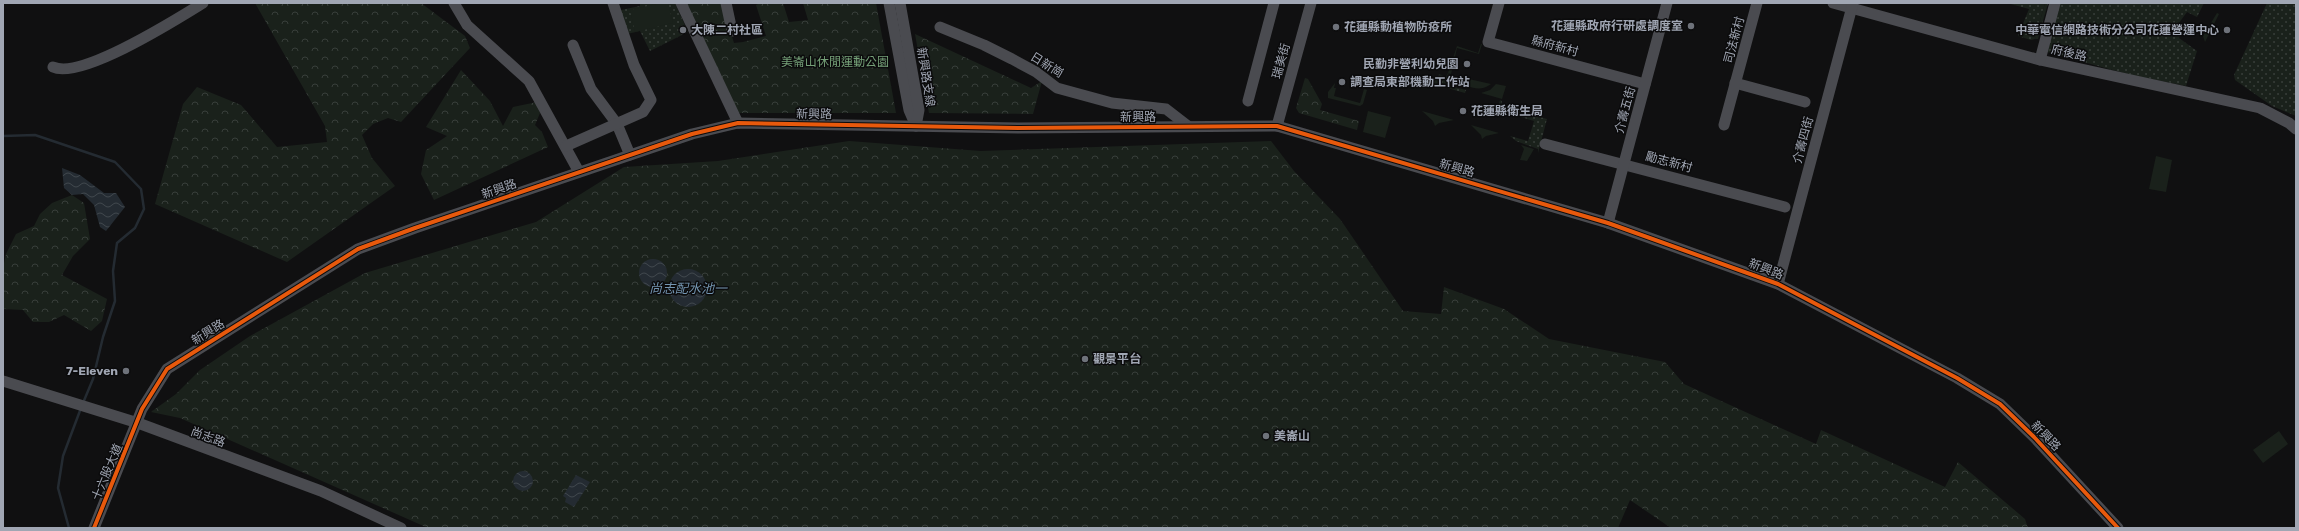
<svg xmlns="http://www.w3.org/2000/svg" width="2299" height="531" font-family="Rubik,'Noto Sans TC',sans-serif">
<defs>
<pattern id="grass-dots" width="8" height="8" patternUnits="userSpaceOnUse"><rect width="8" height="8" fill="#1a211b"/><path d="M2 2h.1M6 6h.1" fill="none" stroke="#383e3a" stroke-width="1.8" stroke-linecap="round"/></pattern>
<pattern id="forest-crowns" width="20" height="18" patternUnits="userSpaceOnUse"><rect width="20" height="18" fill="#1a211b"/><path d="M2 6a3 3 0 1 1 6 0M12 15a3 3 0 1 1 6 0" fill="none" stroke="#383e3a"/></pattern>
<pattern id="water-waves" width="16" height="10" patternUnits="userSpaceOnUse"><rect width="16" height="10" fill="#242b32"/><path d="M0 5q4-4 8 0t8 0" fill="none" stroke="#40474d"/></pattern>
</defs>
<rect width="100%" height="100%" fill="#101011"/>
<g fill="url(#grass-dots)">
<path d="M618,3l3,7 19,-4v-3h35l13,29 -38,19 -10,-20 -13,3z"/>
<path d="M2007,3h38l-10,36 -4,1 -13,-4 11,-27z"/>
<path d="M2057,3h147l-7,14 -10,-5 -14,19 7,5 -1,2 18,13 -11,35 -55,-11 -84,-23z"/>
<path d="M2267,3h29v113l-24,-10 -37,-26 -1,-5z"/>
<path d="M1448,73l4,5 -2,8 16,4 -1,3 -36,-10 2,-6 6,2 2,-5 7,3z"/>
<path d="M1500,100l2,1 -1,5 46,13 -9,34v-4l-22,-8 -6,-5 18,5 6,-20 -37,-11z"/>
</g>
<g fill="url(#forest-crowns)">
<path d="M255,3h166l44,33 5,12 -69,74 -13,-4 -15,6 -11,11 10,23 23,28 -108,76 -132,-58 28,-100 14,-17 44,18 36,42 50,-5 -2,-16z"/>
<path d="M684,3h37l13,40 9,-1 23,-6 -10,-31 4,-2h23l6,19 19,-2 -5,-17h73l20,110h-159z"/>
<path d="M2045,3h3l-10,36h-3z"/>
<path d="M915,34l116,54 11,-7 -9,33 -104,-1z"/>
<path d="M461,70l29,31 13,25 10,-19 24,-5 3,11 -5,12 7,7 6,15 -114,53 -13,-26 5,-24 21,-14 -21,-9z"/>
<path d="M1305,78l3,1 14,25 -2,6 39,11 -2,9 -58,-17 -3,-5z"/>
<path d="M849,141l132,10 290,-10 23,30 46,48 63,92 38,3 3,-27 60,22 45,30 116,23 19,22 132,60 5,-14 124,57 13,-25 67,57 3,9h-357l-41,-28 -12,28h-1190l-248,-110 -29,-6 25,-18 24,-24 50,-34 115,-63 171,-51 88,-55 94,-6z"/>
<path d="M72,195l12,8 6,36 -17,17 -11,19 45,24 -5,22 -11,10 -27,-16 -15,7h-16l-10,-12 -20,-1v-41l3,-14 10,-20 18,-8 6,-12 12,-11z"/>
</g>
<g fill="#1a211b">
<path d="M661,3h7l5,20 -38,9 -5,-22z"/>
<path d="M2217,13l2,1 -14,28 -2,-6z"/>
<path d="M1481,44h1l-3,10 -22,-6 -6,26 -3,-1 9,-27 21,7z"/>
<path d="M1460,77l31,7c-8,6 -15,5 -24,2l1,-4 -9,-2z"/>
<path d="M1335,83l-1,5h2l-2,8 26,7 4,-14 3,1 -4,14 -3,2 -32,-8v-6z"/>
<path d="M1496,84l10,2 -4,13 -21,-6 9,-3z"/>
<path d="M1368,111l23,6 -6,21 -22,-6z"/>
<path d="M1422,111l32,9 -15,3 -4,3 -2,-5z"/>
<path d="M1471,125l28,8 -13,3 -4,3 -1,-4z"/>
<path d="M1521,145l13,4 -7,12 -7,-1 4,-11z"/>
<path d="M2156,156l16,4 -6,32 -17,-3z"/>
<path d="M2279,431l9,13 -25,19 -10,-13z"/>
</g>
<g fill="url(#water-waves)">
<path d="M62,168l18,7 24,18h12l9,14 -19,24 -6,-4 -6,-22 -11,-11 -11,1 -8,-7z"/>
<circle cx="653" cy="273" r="14"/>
<circle cx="688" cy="288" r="19"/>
<circle cx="523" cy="481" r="10"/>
<path d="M576,475l14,7 -16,25 -9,-5 1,-4 -3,-2z"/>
</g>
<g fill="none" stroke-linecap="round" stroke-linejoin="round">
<g stroke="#242b32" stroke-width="2.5">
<path d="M3,136l32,-1 80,27 26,27 3,20 -9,19 -18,15 -4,28 2,30 -12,36 -10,42 -10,24"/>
<path d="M69,528l-11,-40 5,-32 18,-48"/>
</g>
<g stroke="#4a4b50" stroke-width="11">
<path d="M454,3l13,22 62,56 50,91"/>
<path d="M681,3l57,120"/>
<path d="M726,3l6,28"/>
<path d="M889,3l20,107 7,16"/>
<path d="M900,3l19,107 -3,16"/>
<path d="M1499,3l-11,39 157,42"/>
<path d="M1833,3l207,57 220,48 29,15 7,6"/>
<path d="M940,27l44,18 28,14 24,13 21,16 55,15 54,6 22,17"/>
<path d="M573,45l18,44 26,35 13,31"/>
<path d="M2040,60l15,-57"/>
<path d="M53,67c28,13 124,-48 150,-64"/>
<path d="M1735,83l70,19"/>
<path d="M1248,101l26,-98"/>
<path d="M1724,125l33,-122"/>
<path d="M1277,126l34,-123"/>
<path d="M1545,144l240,63"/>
<path d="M566,146l77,-34 8,-12 -17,-35 -21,-62"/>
<path d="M1608,223l59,-220"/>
<path d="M1778,284l75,-281"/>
<path d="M3,381l135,42 183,68 80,37"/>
<path d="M94,528l48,-119 25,-40 191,-120 57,-21 277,-94 46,-11 280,5 259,-2 331,97 170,61 179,94 43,26 34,33 84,91"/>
</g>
<defs>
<path id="cycleway" d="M94,528l48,-119 25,-40 191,-120 57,-21 277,-94 46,-11 280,5 259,-2 331,97 170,61 179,94 43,26 34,33 84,91"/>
</defs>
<use href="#cycleway" stroke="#0b0b0c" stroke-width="6"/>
<use href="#cycleway" stroke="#e8590c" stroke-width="4"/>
</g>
<g fill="#6e727a" stroke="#0b0b0c" stroke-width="1.5">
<circle cx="1691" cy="26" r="4"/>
<circle cx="1336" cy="27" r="4"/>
<circle cx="683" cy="30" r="4"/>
<circle cx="2227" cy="30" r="4"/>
<circle cx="1467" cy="64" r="4"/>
<circle cx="1342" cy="82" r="4"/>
<circle cx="1463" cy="111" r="4"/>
<circle cx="1085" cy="359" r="4"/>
<circle cx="126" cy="371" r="4"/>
<circle cx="1266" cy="436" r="4"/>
</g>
<g text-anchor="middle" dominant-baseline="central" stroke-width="3" stroke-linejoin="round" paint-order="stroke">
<g font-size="12" font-weight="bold" fill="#a0a6b3" stroke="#0b0b0c" text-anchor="start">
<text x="1683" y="26" text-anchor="end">花蓮縣政府行研處調度室</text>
<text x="1344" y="27">花蓮縣動植物防疫所</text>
<text x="691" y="30">大陳二村社區</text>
<text x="2219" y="30" text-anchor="end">中華電信網路技術分公司花蓮營運中心</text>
<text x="1459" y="64" text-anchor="end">民勤非營利幼兒園</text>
<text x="1350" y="82">調查局東部機動工作站</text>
<text x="1471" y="111">花蓮縣衛生局</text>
<text x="1093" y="359">觀景平台</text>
<text x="118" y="371" text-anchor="end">7-Eleven</text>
<text x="1274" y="436">美崙山</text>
</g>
<g font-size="12" fill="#a0a6b3" stroke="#0b0b0c">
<text transform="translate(1734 40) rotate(-75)">司法新村</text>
<text transform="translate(1555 46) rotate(15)">縣府新村</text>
<text transform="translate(2069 53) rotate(13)">府後路</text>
<text transform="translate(1281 61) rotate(-74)">瑞美街</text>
<text transform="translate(1047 65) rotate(32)">日新崗</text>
<text transform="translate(926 77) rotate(81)">新興路支線</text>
<text transform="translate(1625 110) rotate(-75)">介壽五街</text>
<text transform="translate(814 114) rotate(1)">新興路</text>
<text x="1138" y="117">新興路</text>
<text transform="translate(1803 140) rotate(-75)">介壽四街</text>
<text transform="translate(1669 162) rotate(15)">勵志新村</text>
<text transform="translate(1457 168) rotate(16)">新興路</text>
<text transform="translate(499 189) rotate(-19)">新興路</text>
<text transform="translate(1766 269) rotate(21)">新興路</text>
<text transform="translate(208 332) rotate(-32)">新興路</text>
<text transform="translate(2046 436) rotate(46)">新興路</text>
<text transform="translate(208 437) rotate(20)">尚志路</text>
<text transform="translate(107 472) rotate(-67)">十六股大道</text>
</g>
<g font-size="12" fill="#75a078" stroke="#0b0b0c">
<text x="835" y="62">美崙山休閒運動公園</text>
</g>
<g font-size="13" font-style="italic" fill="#7495b1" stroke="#0b0b0c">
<text x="688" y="288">尚志配水池一</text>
</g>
</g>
<rect width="2299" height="531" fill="none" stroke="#a0a6b3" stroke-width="8"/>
</svg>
